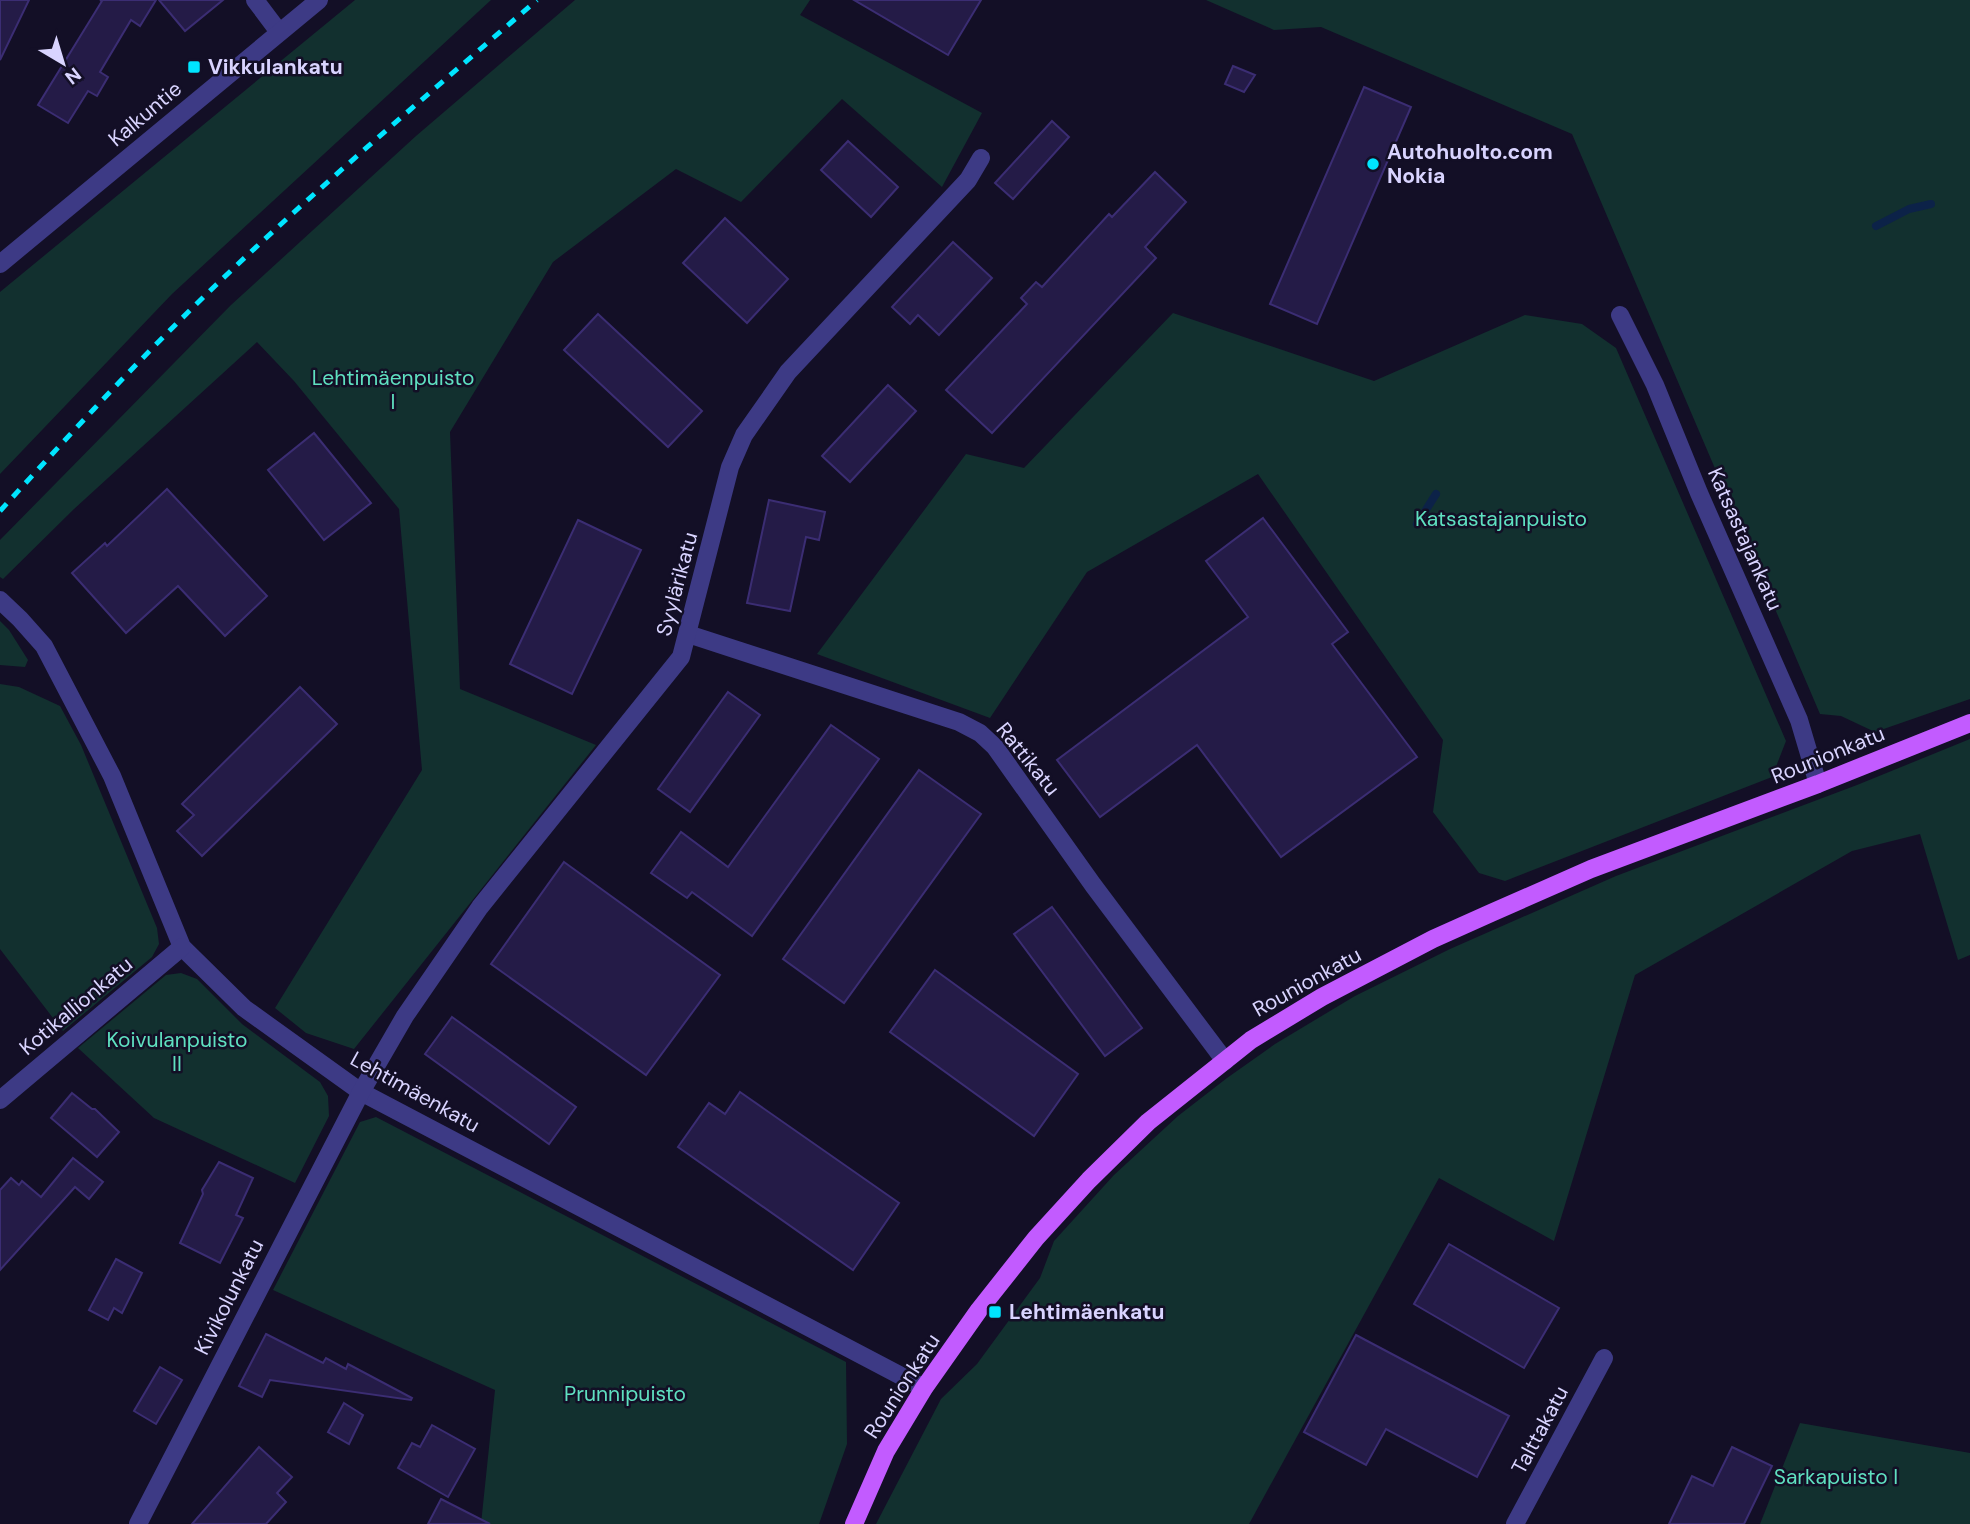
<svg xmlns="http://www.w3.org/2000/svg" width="1970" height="1524" font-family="'DM Sans',sans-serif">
<rect width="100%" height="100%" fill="#130f26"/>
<g fill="#12302f">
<path d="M355,0h136l-319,294 -172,180v-182z"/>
<path d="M575,0h235l-10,15 182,98 -40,74 -100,-88 -101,103 -65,-33 -123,93 -103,170 10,257 136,56 -242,304 -48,-16 -31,-25 147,-238 -23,-261 -105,-128 -37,-39 -183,167 -71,70 -3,-2v-37l231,-235 185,-169z"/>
<path d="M1206,0h764v699l-95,33 -34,-16 -21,-2 -248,-580 -251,-107 -47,3z"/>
<path d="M1173,313l201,68 151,-66 57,9 34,24 170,393 -14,36 -267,104 -26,-8 -46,-61 10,-72 -185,-266 -171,98 -97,146 -173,-64 149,-200 58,14z"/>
<path d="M0,621l9,9 19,30 -3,7 -25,-2z"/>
<path d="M0,684l19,3 41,19 21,39 76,183 2,16 -7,13 -89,74 -63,-82z"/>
<path d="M1970,739v216l-12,5 -38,-126 -68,17 -217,124 -81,266 -115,-63 -190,346h-373l65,-125 36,-35 63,-86 14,-37 60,-66 64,-59 49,-38 48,-34 80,-48 95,-47 166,-73 241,-91z"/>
<path d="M181,973l16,6 45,45 78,58 8,14 1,20 -34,67 -141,-65 -76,-70 88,-73z"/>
<path d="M376,1117l470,245 1,82 -28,80h-338l14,-134 -222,-100 87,-168z"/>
<path d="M1800,1423l170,30v71h-210z"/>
</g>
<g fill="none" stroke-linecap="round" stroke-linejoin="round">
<g stroke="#0c2248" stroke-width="8">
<path d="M1876,226l33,-17 22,-5"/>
<path d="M1417,524l19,-30"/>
</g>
</g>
<g fill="#241b47" stroke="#3b2d73" stroke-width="2">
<path d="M0,0h29l-29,60z"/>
<path d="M100,0h56l-16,26 -9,-6 -31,52 8,5 -11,19 -9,-5 -20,32 -30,-18 64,-104z"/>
<path d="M159,0h64l-38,31z"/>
<path d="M854,0h127l-33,55z"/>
<path d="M1233,66l22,9 -11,17 -19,-8z"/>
<path d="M1364,87l47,20 -94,217 -47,-20z"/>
<path d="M1052,121l17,16 -56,62 -18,-16z"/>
<path d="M848,141l50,46 -27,30 -50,-47z"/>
<path d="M1155,172l31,30 -41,45 11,11 -164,175 -46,-43 81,-86 -6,-6 15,-16 6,5 67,-73 3,3z"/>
<path d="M725,218l63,61 -41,44 -64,-60z"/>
<path d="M953,242l39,36 -53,57 -21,-20 -8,9 -18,-17z"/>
<path d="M598,314l104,97 -34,36 -104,-97z"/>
<path d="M888,385l28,26 -66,71 -28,-26z"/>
<path d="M314,433l57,70 -47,37 -56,-70z"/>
<path d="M167,489l100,107 -42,40 -47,-50 -52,47 -54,-60 33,-30 2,3z"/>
<path d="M769,500l56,12 -6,28 -13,-3 -16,74 -43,-8z"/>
<path d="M1263,518l85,114 -16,12 85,113 -136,100 -84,-112 -97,72 -43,-57 191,-143 -42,-56z"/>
<path d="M578,520l63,30 -69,144 -62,-30z"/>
<path d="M300,687l37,37 -135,132 -25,-25 17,-16 -12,-11z"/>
<path d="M728,692l32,23 -70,97 -32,-23z"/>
<path d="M831,725l48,34 -127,177 -60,-44 -5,6 -36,-25 30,-41 47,35z"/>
<path d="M919,770l62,44 -137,189 -61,-44z"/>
<path d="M564,862l156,113 -74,100 -155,-111z"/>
<path d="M1052,907l90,121 -37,28 -91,-122z"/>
<path d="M935,970l143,104 -44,62 -144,-104z"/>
<path d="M452,1017l124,90 -27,37 -124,-90z"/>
<path d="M740,1092l159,111 -46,67 -175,-123 31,-44 16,11z"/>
<path d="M72,1093l20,16h3l24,23 -22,25 -46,-39z"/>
<path d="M73,1158l30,24 -14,17 -14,-12 -75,83v-80l11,-12 8,7 3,-4 19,16z"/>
<path d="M219,1162l34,16 -17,37 7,3 -23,45 -40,-20 23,-49 -1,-4z"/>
<path d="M1449,1244l110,64 -35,60 -110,-64z"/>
<path d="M116,1259l26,14 -20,40 -8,-5 -6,12 -19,-10z"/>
<path d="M266,1334l57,29 3,-5 20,11 2,-5 64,34 -1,2 -141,-20 -8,17 -23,-11z"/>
<path d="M1356,1335l153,81 -32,61 -91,-48 -20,36 -62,-33z"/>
<path d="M160,1367l22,13 -26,44 -22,-13z"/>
<path d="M344,1403l19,12 -14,29 -21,-12z"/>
<path d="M432,1425l43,24 -27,48 -50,-29 14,-25 8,4z"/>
<path d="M259,1447l33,30 -15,16 9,9 -20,22h-74z"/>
<path d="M1732,1447l40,19 -28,58h-75l23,-48 21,10z"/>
<path d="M441,1499l49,25h-62z"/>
</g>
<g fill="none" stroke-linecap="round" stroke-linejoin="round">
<g stroke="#3d3a85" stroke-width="18">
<path d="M255,0l24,32"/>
<path d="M0,264l319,-264"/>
<path d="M1620,315l35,70 44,108 100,227 19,64"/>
<path d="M0,600l20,19 24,27 68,130 70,171 62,61 117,84 563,296"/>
<path d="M688,634l271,88 21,11 15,14 98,138 132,176"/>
<path d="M0,1100l182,-153"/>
<path d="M138,1524l223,-432 44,-76 75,-109 201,-250 49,-190 14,-32 44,-63 180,-192 13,-22"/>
<path d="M1515,1524l89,-166"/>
</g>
<path stroke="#c25bff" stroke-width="18" d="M854,1524l32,-73 38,-63 55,-78 57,-72 53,-58 59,-58 103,-82 71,-43 111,-58 58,-26 100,-44 227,-85 152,-61"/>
<path stroke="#00e5ff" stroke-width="5" stroke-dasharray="10 9" stroke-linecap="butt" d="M0,511c70,-77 141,-154 216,-226 103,-99 213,-191 321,-285"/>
</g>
<g fill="#00e5ff" stroke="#130f26" stroke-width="2.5">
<rect x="187" y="60" width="14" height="14" rx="3.5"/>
<circle cx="1373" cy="164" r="7"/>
<rect x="988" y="1305" width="14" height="14" rx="3.5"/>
</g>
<g text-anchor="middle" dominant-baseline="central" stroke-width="5" stroke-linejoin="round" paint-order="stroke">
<g font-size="21" font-weight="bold" fill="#d9d4ff" stroke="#130f26" text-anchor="start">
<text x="208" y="67">Vikkulankatu</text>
<text x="1387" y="152">Autohuolto.com<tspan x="1387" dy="24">Nokia</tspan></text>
<text x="1009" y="1312">Lehtimäenkatu</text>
</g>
<g font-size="21" fill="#d9d4ff" stroke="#130f26">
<text transform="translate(145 114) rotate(-40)">Kalkuntie</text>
<text transform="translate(1745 539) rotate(66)">Katsastajankatu</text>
<text transform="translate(677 584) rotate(-75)">Syylärikatu</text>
<text transform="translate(1828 755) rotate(-22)">Rounionkatu</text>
<text transform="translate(1028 759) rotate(51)">Rattikatu</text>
<text transform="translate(1307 982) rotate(-29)">Rounionkatu</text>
<text transform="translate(76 1006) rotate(-40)">Kotikallionkatu</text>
<text transform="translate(415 1092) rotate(29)">Lehtimäenkatu</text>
<text transform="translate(229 1297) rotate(-63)">Kivikolunkatu</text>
<text transform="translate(902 1386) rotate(-57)">Rounionkatu</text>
<text transform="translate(1540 1430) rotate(-62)">Talttakatu</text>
</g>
<g font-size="21" fill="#5fe0c0" stroke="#130f26">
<text x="393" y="378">Lehtimäenpuisto<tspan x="393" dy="24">I</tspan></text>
<text x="1501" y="519">Katsastajanpuisto</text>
<text x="177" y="1040">Koivulanpuisto<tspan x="177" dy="24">II</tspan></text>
<text x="625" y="1394">Prunnipuisto</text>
<text x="1836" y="1477">Sarkapuisto I</text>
</g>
</g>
<g transform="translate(63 63) rotate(142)" stroke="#130f26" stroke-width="5" paint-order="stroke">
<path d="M0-5L12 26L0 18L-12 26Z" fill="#d9d4ff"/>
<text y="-10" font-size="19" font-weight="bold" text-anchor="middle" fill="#d9d4ff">N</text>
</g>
</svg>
